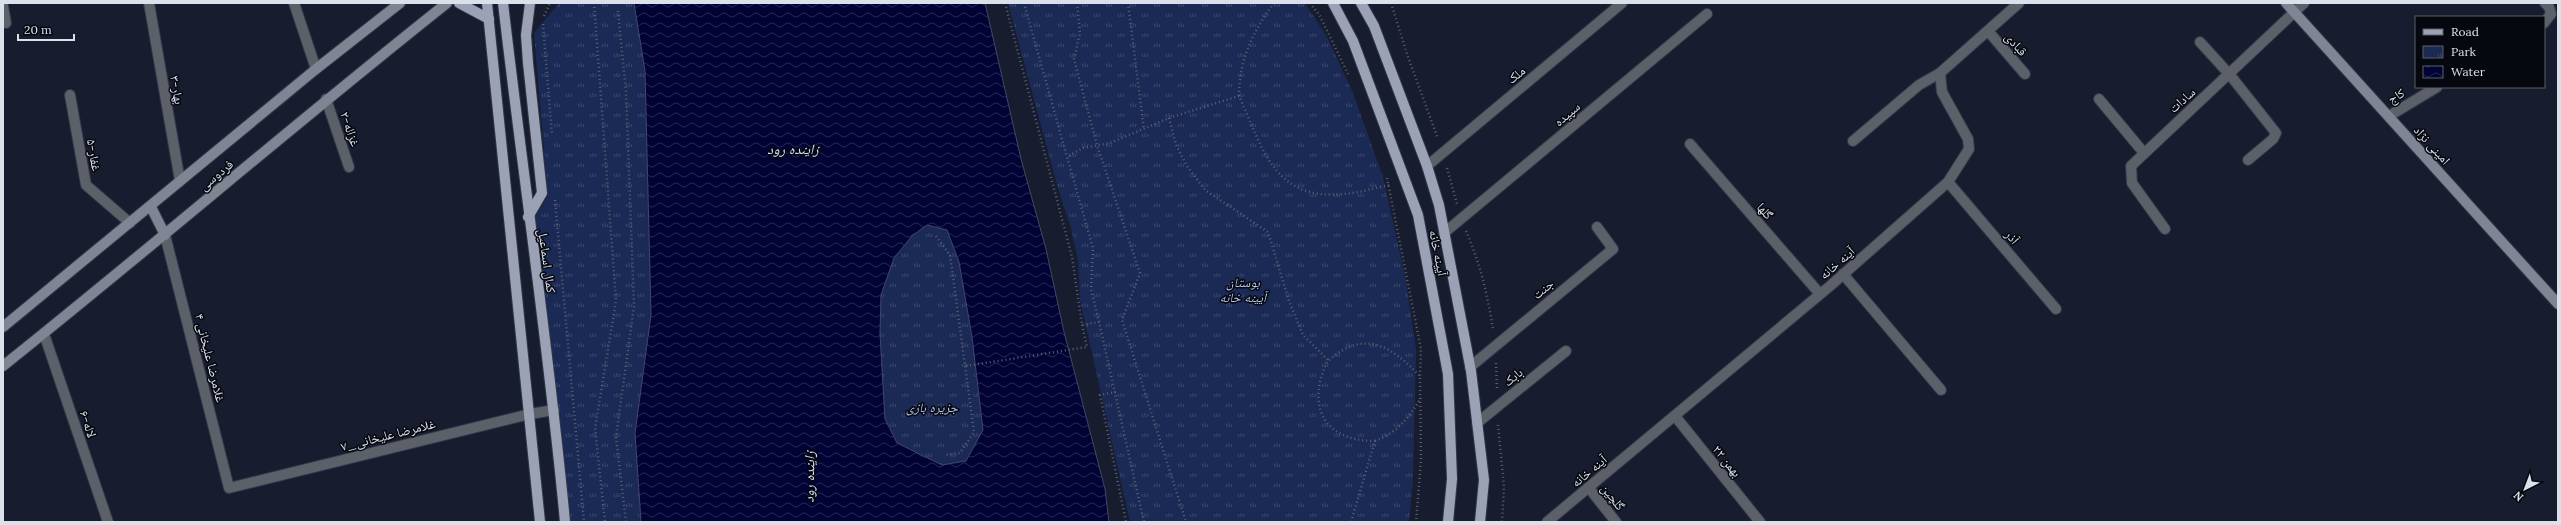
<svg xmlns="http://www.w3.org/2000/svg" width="2561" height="525" font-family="Lora,'Noto Naskh Arabic',serif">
<defs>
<pattern id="park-tufts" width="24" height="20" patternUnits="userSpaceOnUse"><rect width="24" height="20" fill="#1b2a55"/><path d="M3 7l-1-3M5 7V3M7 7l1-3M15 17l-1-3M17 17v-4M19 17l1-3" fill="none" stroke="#3c496e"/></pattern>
<pattern id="water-waves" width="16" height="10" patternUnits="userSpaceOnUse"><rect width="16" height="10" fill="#020335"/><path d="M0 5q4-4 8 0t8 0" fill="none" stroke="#262752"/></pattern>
</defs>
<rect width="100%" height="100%" fill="#171d2e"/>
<g fill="url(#park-tufts)">
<path d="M559,3h75l11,68 6,244 -16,118 10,89h-76l-35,-303 14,-23 -14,-163z"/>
<path d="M1008,3h297l22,34 26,56 30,84 23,104 10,68 -3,130 -4,43h-279l-50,-222 -2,-40 -7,-32 -14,-43z"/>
<path d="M927,225l20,5 12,31 13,76 11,93 -17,31 -24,4 -45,-22 -12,-24 -5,-85 1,-39 13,-37 18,-22z"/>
</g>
<path fill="url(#water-waves)" stroke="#43456c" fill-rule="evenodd" d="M634,3h351l36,156 25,90 18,83 41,157 4,33h-468l-6,-89 16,-118 -6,-244zM927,225l20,5 12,32 13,75 11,93 -17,31 -24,4 -45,-22 -12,-24 -5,-85 1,-39 13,-37 18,-22z"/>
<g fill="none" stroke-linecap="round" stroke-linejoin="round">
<defs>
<g id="street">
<path d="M149,3l31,178"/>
<path d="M294,3l22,66"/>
<path d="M3,6l3,17"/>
<path d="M2544,23l7,-9 -2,-7 -4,-4"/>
<path d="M1988,31l37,43"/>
<path d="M2200,42l30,33 46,58 -3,6 -25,21"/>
<path d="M70,95l16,90 44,38"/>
<path d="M326,99l23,68"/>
<path d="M2099,99l45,54"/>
<path d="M2389,116l48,-29"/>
<path d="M1853,141l66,-56 21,-12"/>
<path d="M1690,144l130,150"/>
<path d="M1427,166l195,-163"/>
<path d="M1948,182l108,127"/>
<path d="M2165,229l-33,-46 -1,-17 173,-163"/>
<path d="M1444,233l263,-219"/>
<path d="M165,235l64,253 301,-74 24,-4"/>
<path d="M1843,274l98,116"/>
<path d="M44,334l64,188"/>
<path d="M1470,367l143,-118 -16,-22"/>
<path d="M1675,416l85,106"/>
<path d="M1477,423l89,-72"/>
<path d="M1589,488l27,34"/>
<path d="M1547,522l283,-236 118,-104 21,-33 -1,-10 -26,-47 -2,-19 79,-70"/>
</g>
<g id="secondary">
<path d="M2286,3l272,301"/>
<path d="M151,207l14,28"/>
<path d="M3,327l313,-258 84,-66"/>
<path d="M3,366c149,-119 294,-244 444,-363"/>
</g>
<g id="primary">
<path d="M459,3l30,16"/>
<path d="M487,3l53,519"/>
<path d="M503,3c20,173 46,346 62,519"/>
<path d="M1333,3l20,38 65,174 30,159 4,105 -4,43"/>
<path d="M1361,3l13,23 53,140 12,39 32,166 13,109 -4,42"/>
<path d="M528,217l14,-24 -14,-130 -2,-28 4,-32"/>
</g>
</defs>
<use href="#street" stroke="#323848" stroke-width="12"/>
<use href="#secondary" stroke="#323848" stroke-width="12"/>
<use href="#primary" stroke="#323848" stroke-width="12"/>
<g stroke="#5a606f" stroke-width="2.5" stroke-dasharray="1 3" stroke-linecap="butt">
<path d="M594,3l22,298 -21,127 10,94"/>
<path d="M1005,3l67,254 10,68 17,-3 45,200"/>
<path d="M1024,3l43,154"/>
<path d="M1077,3l3,30 -6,26 23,86 43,128 -18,47 64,202"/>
<path d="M1128,3l16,127"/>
<path d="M1310,3l10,13 28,58"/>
<path d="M1391,3l17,54 30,82"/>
<path d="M618,11l8,81 8,214 -18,131 10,85"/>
<path d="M544,16l6,-13"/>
<path d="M543,24l9,111"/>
<path d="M1239,96c0,-36 14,-65 35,-93"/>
<path d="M1169,118l7,27 11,21 18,24 63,42 21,69 14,34 25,25c-22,44 -6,81 47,81l-24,81"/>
<path d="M1447,168l10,36"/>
<path d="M1387,178l34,171 -1,27"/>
<path d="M555,200l29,322"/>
<path d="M1466,231c14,32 22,65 27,99"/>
<path d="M936,236l14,19 24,177 -14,21 -16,2"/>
<path d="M1099,322l-8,-33 2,-41 -26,-91 16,-9 27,-5 59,-25 70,-22c24,52 34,105 105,98 15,-1 30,-6 45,-9"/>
<path d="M1329,360c36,-31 62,-14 91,16l1,84 -5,62"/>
<path d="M1496,363l1,25"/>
<path d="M966,366l121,-19 -5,-22"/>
<path d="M1116,392l-16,3 26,127"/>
<path d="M1498,425l6,62 -2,35"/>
<path d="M1375,441c23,-9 33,-22 46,-43"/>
</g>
<use href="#street" stroke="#5c6069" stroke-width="10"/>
<use href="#secondary" stroke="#7f8593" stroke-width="10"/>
<use href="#primary" stroke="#9ba2b5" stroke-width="10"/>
</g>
<g text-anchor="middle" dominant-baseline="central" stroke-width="3" stroke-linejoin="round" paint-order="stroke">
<g font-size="13" fill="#dbe0eb" stroke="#06080f">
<text transform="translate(2016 44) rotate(49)">قبادی</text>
<text transform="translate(1516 75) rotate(-40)">ملک</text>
<text transform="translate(177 90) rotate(80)">۳-بهار</text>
<text transform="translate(2396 96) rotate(-31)">کاج</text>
<text transform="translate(2182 100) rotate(-42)">سادات</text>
<text transform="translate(1567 114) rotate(-40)">سپیده</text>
<text transform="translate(350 129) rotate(71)">۲-غزاله</text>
<text transform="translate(2432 145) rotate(48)">امینی نژاد</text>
<text transform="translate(94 155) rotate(80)">۵-غفار</text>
<text transform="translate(216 175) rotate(-40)">فردوسی</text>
<text transform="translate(1765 211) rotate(49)">گلها</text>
<text transform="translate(2012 237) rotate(50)">آذر</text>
<text transform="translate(1438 253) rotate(79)">آیینه خانه</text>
<text transform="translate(547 261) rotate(82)">کمال اسماعیل</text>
<text transform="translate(1837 263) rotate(-41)">آینه خانه</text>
<text transform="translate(1543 289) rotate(-39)">جنت</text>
<text transform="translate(210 358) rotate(76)">۴ غلامرضا علیخانی</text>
<text transform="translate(1513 377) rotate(-39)">بابک</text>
<text transform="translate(88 424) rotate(71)">۶-لاله</text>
<text transform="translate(388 435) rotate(-14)">۷_غلامرضا علیخانی</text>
<text transform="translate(1727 461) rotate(51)">۲۲ بهمن</text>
<text transform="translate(1589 471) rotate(-40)">آینه خانه</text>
<text transform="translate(1613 497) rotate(52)">گلچین</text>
</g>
<g font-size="13" font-style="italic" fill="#b8c8f1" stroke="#06080f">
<text x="1243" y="282">بوستان<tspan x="1243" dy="15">آیینه خانه</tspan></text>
<text x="932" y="407">جزیره بازی</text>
</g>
<g font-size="14" font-style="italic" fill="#dae2f7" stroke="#06080f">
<text x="793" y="149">زاینده رود</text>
<text transform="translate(809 477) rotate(-89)">زاینده رود</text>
</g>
</g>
<rect width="2561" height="525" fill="none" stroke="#dbe0eb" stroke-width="8"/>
<rect x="2415" y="16" width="130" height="72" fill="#06080f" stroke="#5b5e67"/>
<rect x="2423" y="29" width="20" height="6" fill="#9ba2b5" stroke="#5b5e67"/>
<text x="2451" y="36" font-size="12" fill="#dbe0eb">Road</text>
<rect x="2423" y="46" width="20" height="12" fill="url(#park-tufts)" stroke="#5b5e67"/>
<text x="2451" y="56" font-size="12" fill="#dbe0eb">Park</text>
<rect x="2423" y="66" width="20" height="12" fill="url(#water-waves)" stroke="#5b5e67"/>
<text x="2451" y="76" font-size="12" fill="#dbe0eb">Water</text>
<g transform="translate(2525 489) rotate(222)" stroke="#06080f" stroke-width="3" paint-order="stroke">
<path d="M0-3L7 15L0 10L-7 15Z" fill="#dbe0eb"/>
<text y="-6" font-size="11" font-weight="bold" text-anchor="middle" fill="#dbe0eb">N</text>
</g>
<path d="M18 34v6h56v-6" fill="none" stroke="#dbe0eb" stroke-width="2"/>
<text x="24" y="34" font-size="12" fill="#dbe0eb" stroke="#06080f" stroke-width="3" paint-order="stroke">20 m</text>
</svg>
